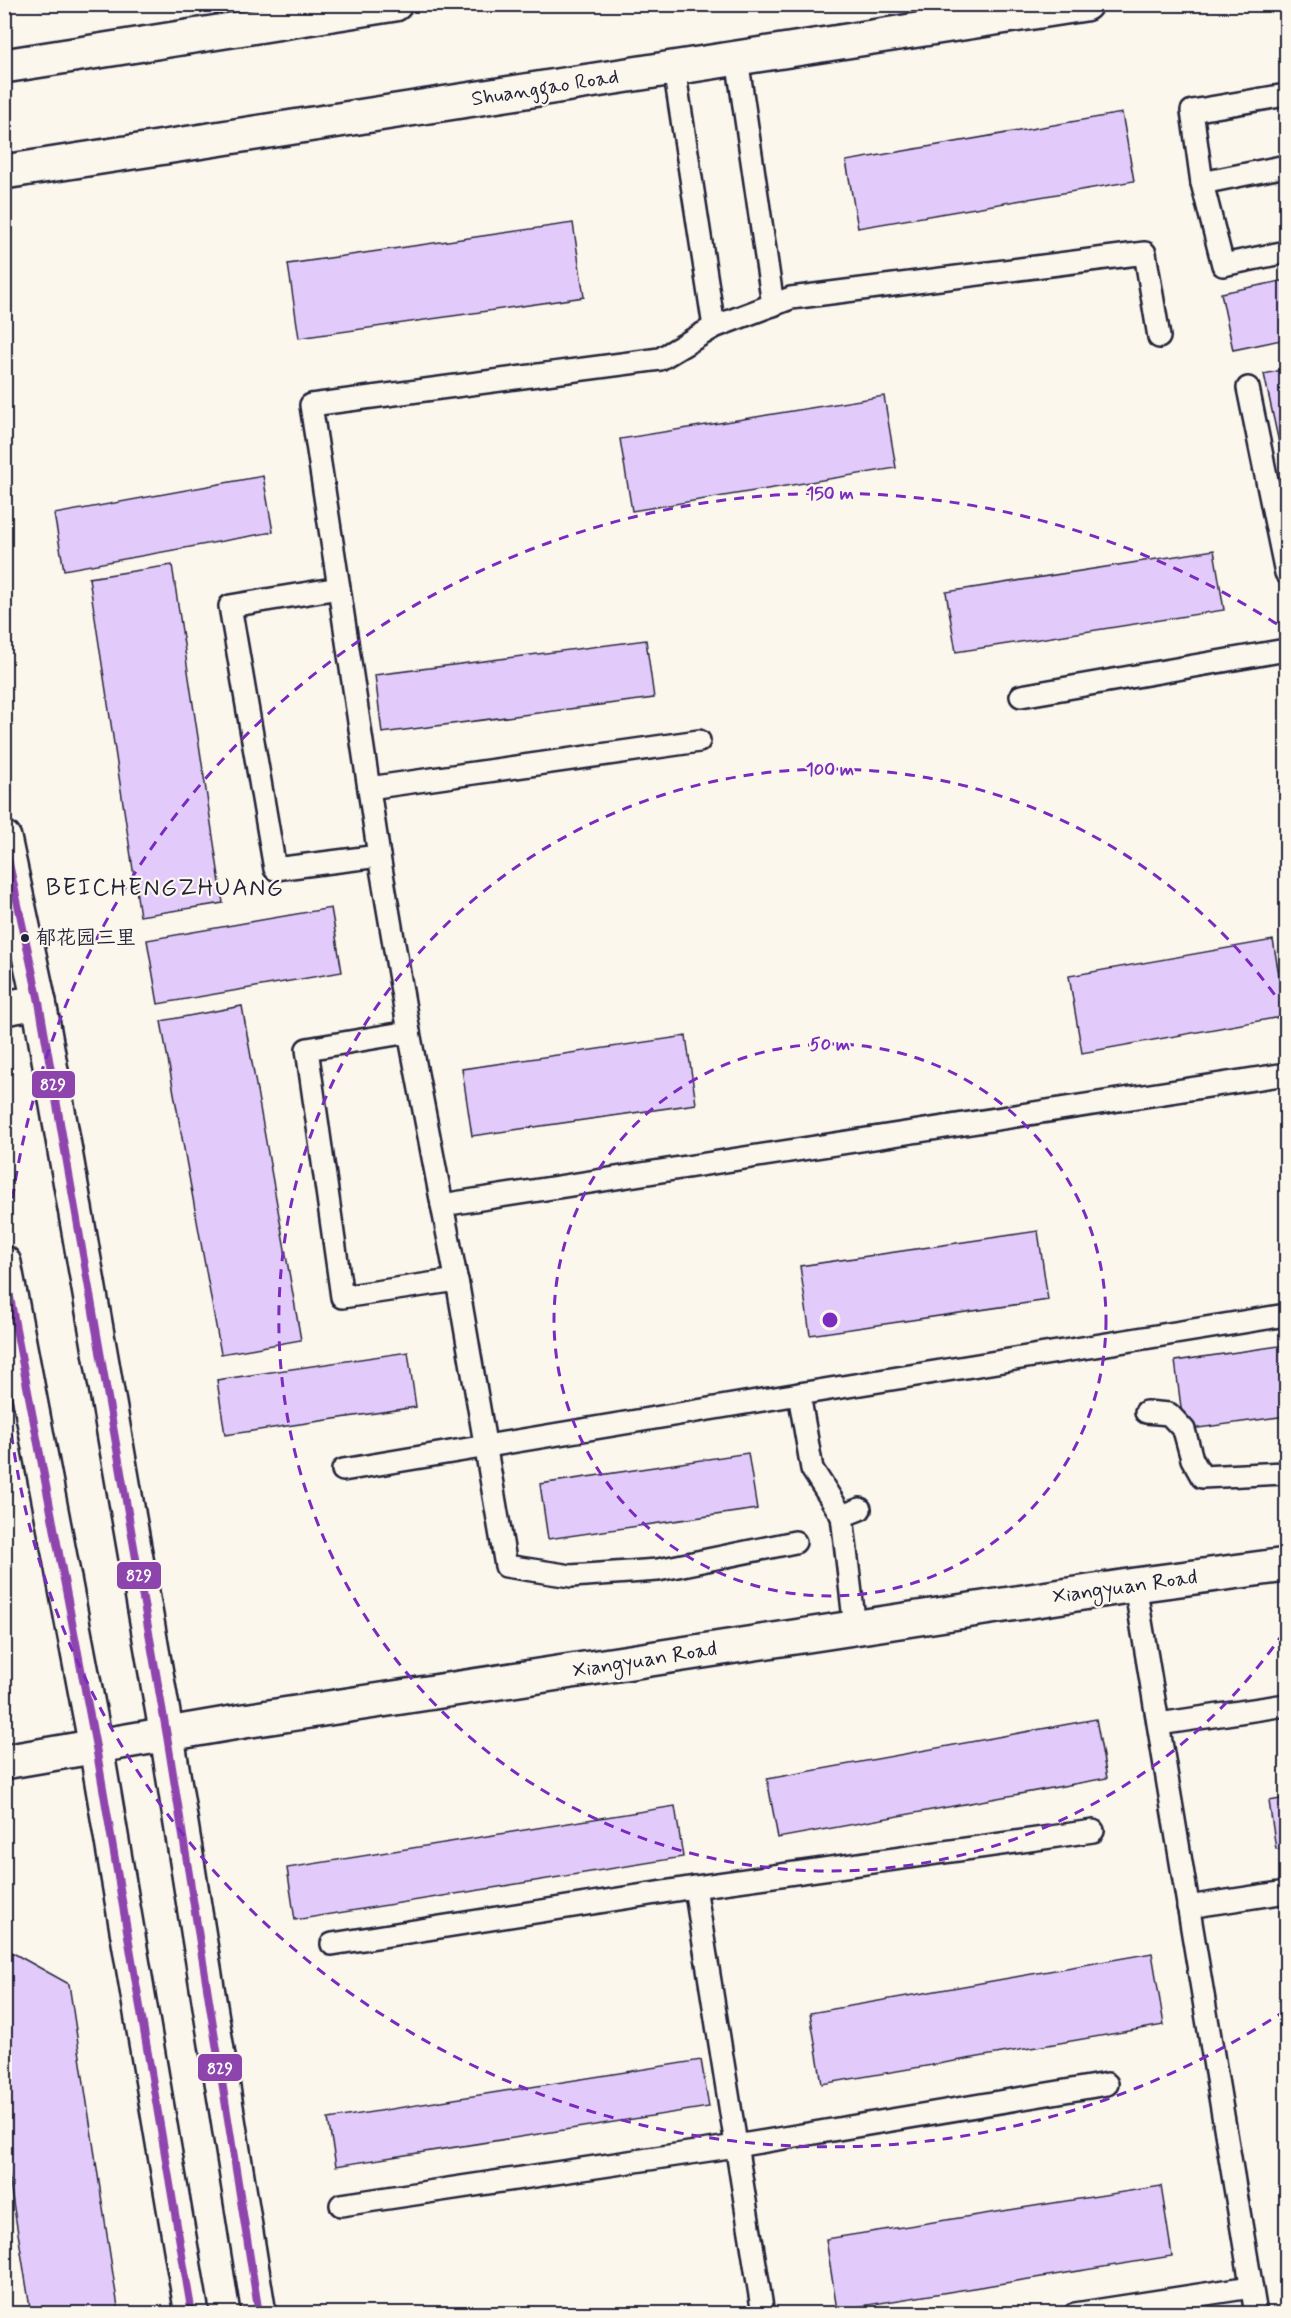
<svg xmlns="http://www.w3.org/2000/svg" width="1291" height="2318" font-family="Mynerve,'LXGW WenKai TC',sans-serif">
<rect width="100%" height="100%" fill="#fbf7ec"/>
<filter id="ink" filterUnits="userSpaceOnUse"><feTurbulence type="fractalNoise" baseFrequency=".0167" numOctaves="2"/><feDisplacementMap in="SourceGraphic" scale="12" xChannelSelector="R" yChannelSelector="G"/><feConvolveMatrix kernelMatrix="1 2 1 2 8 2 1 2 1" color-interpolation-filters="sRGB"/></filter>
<g filter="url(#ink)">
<path fill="#f4eaf0" d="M33,5h64l-53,9z"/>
<g fill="#e2cbfb" stroke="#22223b" stroke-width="1.5">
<path d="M1122,113l12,68 -276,47 -12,-67z"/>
<path d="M573,223l11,74 -285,41 -11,-74z"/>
<path d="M1286,280v59l-53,11 -12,-57z"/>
<path d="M1286,369v106l-22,-101z"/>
<path d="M884,396l12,72 -264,43 -12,-72z"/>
<path d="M263,476l10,56 -209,38 -10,-56z"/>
<path d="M1214,550l10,60 -268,42 -10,-60z"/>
<path d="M172,565l51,338 -83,13 -51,-338z"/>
<path d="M646,640l8,58 -272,35 -7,-58z"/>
<path d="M331,908l11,64 -184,32 -11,-64z"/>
<path d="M1273,940l13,76 -204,37 -13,-77z"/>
<path d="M242,1006l59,334 -80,14 -60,-333z"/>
<path d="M686,1036l10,68 -224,32 -10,-67z"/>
<path d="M1038,1231l10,69 -238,35 -10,-69z"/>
<path d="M1286,1345v71l-102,14 -9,-69z"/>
<path d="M408,1352l8,55 -191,28 -8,-55z"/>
<path d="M748,1453l9,56 -209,30 -8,-55z"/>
<path d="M1096,1719l11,59 -329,60 -11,-59z"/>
<path d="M1286,1798v50l-10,1 -7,-48z"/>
<path d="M675,1806l8,51 -388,63 -8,-52z"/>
<path d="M4,1948l65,36 50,330h-88l-27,-168z"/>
<path d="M1152,1953l12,72 -342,59 -12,-71z"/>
<path d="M701,2060l8,47 -373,59 -8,-47z"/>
<path d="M1161,2186l11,70 -335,54 -11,-71z"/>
</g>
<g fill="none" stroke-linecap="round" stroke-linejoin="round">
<defs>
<g id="lane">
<path d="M737,58l36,247"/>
<path d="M674,68l40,259"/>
<path d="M1286,95l-94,16 10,72 21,82 63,-13"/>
<path d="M1202,183l84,-17"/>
<path d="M1248,388l38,185"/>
<path d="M339,588l40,268"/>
<path d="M1021,696l265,-46"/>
<path d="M369,788l330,-47"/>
<path d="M409,1032l49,256"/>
<path d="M442,1205l844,-131"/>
<path d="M799,1394l487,-79"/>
<path d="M1146,1412l23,2 15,16 8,29 10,18 84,-4"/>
<path d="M343,1470l456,-76 13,75 30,47"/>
<path d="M795,1542l-137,28 -87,6 -65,-10 -49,-286 -115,17 -35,-248 102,-17 -30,-176 -104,13 -45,-263 109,-18 -28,-183 349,-46 54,-32 77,-29 354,-45 14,84"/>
<path d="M1135,1585l121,729"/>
<path d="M855,1628l-13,-112 18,-7"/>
<path d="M1159,1724l127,-19"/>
<path d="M695,1887l68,427"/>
<path d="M1188,1907l98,-15"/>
<path d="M332,1944l363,-57 398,-56"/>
<path d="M341,2205l395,-59 371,-62"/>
<path d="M1075,2314l176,-27"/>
</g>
<g id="secondary">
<path d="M4,66l391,-62"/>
<path d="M4,172l1081,-168"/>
<path d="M4,838l35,164 128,734 92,578"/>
<path d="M4,1008l35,-6"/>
<path d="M4,1263l92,484 96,567"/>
<path d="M4,1762l240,-41 891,-136 151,-20"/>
</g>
</defs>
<use href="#lane" stroke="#22223b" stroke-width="26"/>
<use href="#secondary" stroke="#22223b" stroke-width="38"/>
<use href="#lane" stroke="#fbf7ec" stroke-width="21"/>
<use href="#secondary" stroke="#fbf7ec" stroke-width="33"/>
<defs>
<g id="bus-1">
<path d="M4,840l35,162 128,734 92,578"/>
<path d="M4,1266l92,481 96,567"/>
</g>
</defs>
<use href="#bus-1" stroke="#fbf7ec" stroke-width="12"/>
<use href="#bus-1" stroke="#8e44ad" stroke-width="8"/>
</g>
</g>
<g fill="none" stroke="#7b2cbf" stroke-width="3" stroke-dasharray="10 8">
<circle cx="830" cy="1320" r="276"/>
<path d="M1284 1632A551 551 0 1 1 1284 1008"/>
<path d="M1286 2010A827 827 0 0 1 5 1370M5 1270A827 827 0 0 1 1286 630"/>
</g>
<circle fill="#22223b" stroke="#fbf7ec" stroke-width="2" cx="25" cy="938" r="5"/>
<g text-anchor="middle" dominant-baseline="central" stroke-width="4.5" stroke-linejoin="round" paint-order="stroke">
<g font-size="20" fill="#22223b" stroke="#fbf7ec" text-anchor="start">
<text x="36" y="938">郁花园三里</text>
</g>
<g font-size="21" fill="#22223b" stroke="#fbf7ec">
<text transform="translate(545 88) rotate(-9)">Shuanggao Road</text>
<text transform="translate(1125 1587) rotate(-8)">Xiangyuan Road</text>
<text transform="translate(645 1660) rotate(-9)">Xiangyuan Road</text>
</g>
<g font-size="24" letter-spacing="1.5" fill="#22223b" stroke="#fbf7ec">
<text x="165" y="888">BEICHENGZHUANG</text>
</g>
</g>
<circle cx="830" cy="1320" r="9" fill="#7b2cbf" stroke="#fbf7ec" stroke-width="3"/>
<g font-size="18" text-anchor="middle" font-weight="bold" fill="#7b2cbf" stroke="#fbf7ec" stroke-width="4.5" stroke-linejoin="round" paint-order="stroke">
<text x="830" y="499">150 m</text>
<text x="830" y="775">100 m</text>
<text x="830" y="1050">50 m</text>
</g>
<g stroke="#fbf7ec" stroke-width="2">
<rect x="31" y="1070" width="45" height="29" rx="6" fill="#8e44ad"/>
<rect x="116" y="1561" width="46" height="29" rx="6" fill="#8e44ad"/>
<rect x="197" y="2053" width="46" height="29" rx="6" fill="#8e44ad"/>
</g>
<g font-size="16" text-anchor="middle" font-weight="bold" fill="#fff">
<text x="53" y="1090">829</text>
<text x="139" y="1581">829</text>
<text x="220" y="2074">829</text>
</g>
<rect width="1291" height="2318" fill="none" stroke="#fbf7ec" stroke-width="24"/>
<rect x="12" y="12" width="1267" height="2294" fill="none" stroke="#22223b" stroke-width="2" filter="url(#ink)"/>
</svg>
